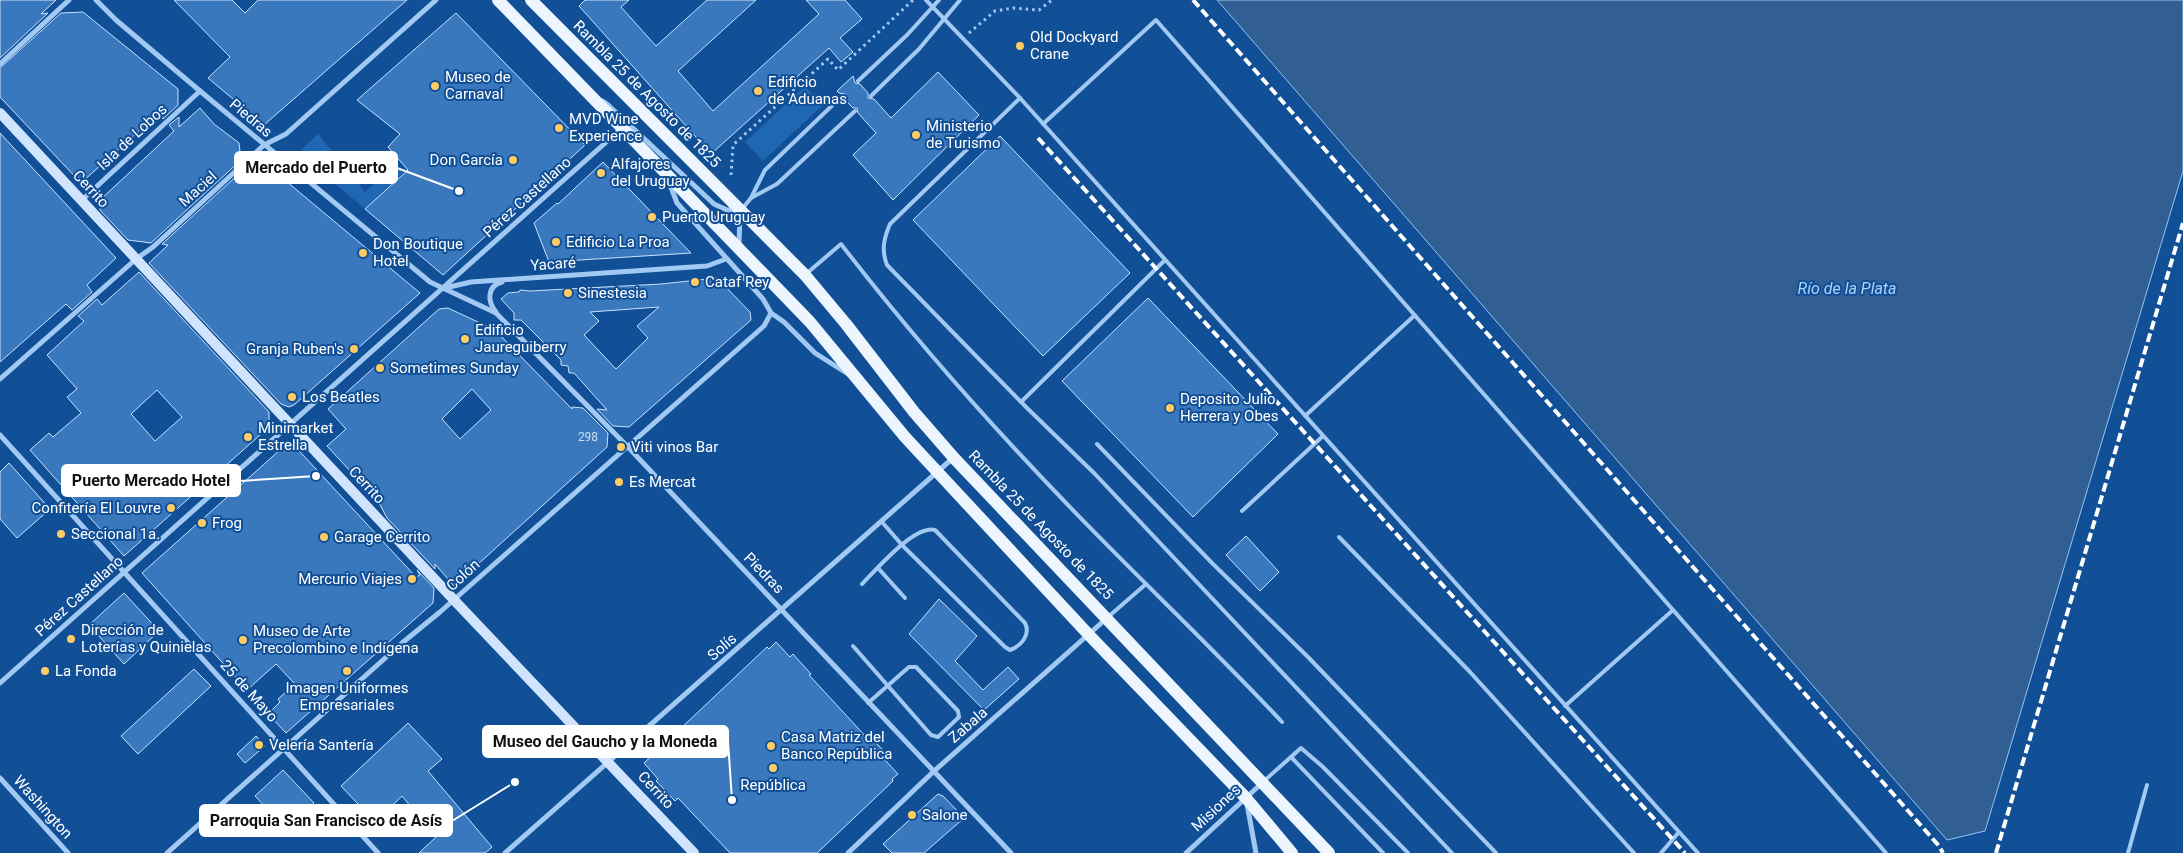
<svg xmlns="http://www.w3.org/2000/svg" width="2183" height="853" font-family="Roboto,sans-serif">
<rect width="100%" height="100%" fill="#114f96"/>
<g fill="#2067b3">
<path d="M805,86l18,19 -60,56 -18,-19z"/>
<path d="M318,134l47,58 23,-20 2,2 8,-7 5,6 -38,36 -63,-53v-7z"/>
</g>
<path fill="#315f93" stroke="#92c4f7" d="M1217,0h966v171l-198,660 -38,9z"/>
<g fill="#3a78be" stroke="#c9e2fd" fill-rule="evenodd">
<path d="M0,0h56l-15,14 7,-1 -48,45z"/>
<path d="M174,0h58l13,13 13,-13h149l-143,125 -56,-47 22,-21z"/>
<path d="M585,0h44l-8,7 35,39 51,-46h49l-78,71 35,40 106,-97 -13,-14h39l17,19 -22,19 13,14 -12,10 -12,-14 -118,106 -132,-148z"/>
<path d="M83,12l95,77v16l-15,14 -4,-6 -78,70 -81,-86v-29l61,-55z"/>
<path d="M456,13l129,132 -142,130 -78,-66 43,-39 -20,-23 12,-13 -43,-34z"/>
<path d="M938,72l41,43 -86,85 -40,-45 23,-22 -18,-20 -1,-5h-4l-9,-9 1,-5 -6,-1 -2,-2 16,-15 2,7 5,1 8,9v5l6,1 17,19z"/>
<path d="M200,108l14,16 25,19 2,17 -90,83 -23,-3 -28,-30v-10l74,-69 -5,-6 10,-8v10z"/>
<path d="M0,133l116,125 -29,27 5,7 -20,18 -6,-6 -66,58z"/>
<path d="M1000,136l130,137 -87,83 -130,-136z"/>
<path d="M262,161l158,132 -126,112 -5,2 -8,-3 -132,-141 19,-18 -6,-1 80,-73v7z"/>
<path d="M603,162l56,58 32,33 -142,9 -15,-39 23,-20 1,1z"/>
<path d="M139,272l130,140v15l-145,129 -94,-106 19,-17 4,4 28,-24 -14,-16 10,-8 -30,-34 37,-34 -6,-5 19,-17 5,6zM157,390l25,27 -27,24 -24,-27z"/>
<path d="M717,278l33,34 1,8 -122,107 -16,-1 -16,-17 10,1 -33,-37h-5l-1,-7 -7,-1v-5l-40,-40h-7v-7l-13,-14 7,-6 11,-1 1,-2 10,1 131,-7zM659,307l-22,19 11,12 -32,31 -32,-34 15,-14 -9,-9z"/>
<path d="M1148,298l130,136 -85,83 -131,-136z"/>
<path d="M448,308l47,22 77,79v-2l11,1 25,25 -1,14 -153,139 -19,-22v5l-48,-51 -9,-17 -51,-55 19,-17 -18,-20 111,-100zM472,389l19,21 -31,29 -18,-20z"/>
<path d="M290,441l126,136 4,-2 -3,-5 17,18 -1,15 -147,130 -18,-19 12,-12 -2,-3 17,-15 -19,-20 -29,26 -105,-117z"/>
<path d="M9,463l41,46 -33,29 -17,-19v-47z"/>
<path d="M1246,536l33,36 -19,19 -34,-36z"/>
<path d="M124,593l35,38 -35,33 -35,-39z"/>
<path d="M939,599l38,37 -22,25 28,29 25,-23 11,12 -35,31 -75,-76z"/>
<path d="M776,642l14,15 3,-3 18,20 -2,1 58,63 2,-2 19,19 -4,4 14,15 -6,5 1,2 -76,72h-87l-52,-55 -3,3 -19,-20 2,-2 -14,-16 123,-116 2,2z"/>
<path d="M194,669l17,17 -73,68 -17,-18z"/>
<path d="M408,723l34,36 -14,12 64,76 -7,6h-66l17,-16 -34,-41 -27,26 -34,-36z"/>
<path d="M256,736l9,10 -20,17 -8,-9z"/>
<path d="M283,770l31,33 -28,26 -31,-33z"/>
<path d="M938,794l5,2 21,22 -40,35h-32l-9,-9z"/>
</g>
<g fill="none" stroke-linecap="round" stroke-linejoin="round">
<g stroke="#a1c9f3" stroke-width="3" stroke-dasharray="2.5 4" stroke-linecap="butt">
<path d="M969,33l26,-22 18,-3 26,2 13,-10"/>
<path d="M731,175l2,-30 95,-86 10,11 75,-70"/>
</g>
<g stroke="#a1c9f3" stroke-width="4">
<path d="M926,0l94,98 678,755"/>
<path d="M858,81l49,-46 32,-35"/>
<path d="M871,96l48,-47 41,-49"/>
<path d="M1020,98l-130,126c-6,14 -9,26 -3,41l139,142 69,67 357,379"/>
<path d="M1043,124l113,-104 730,833"/>
<path d="M751,198l26,-14 78,-73"/>
<path d="M742,209l9,-11 14,-28 77,-74"/>
<path d="M806,274l35,-30c70,91 146,177 226,260 70,73 145,143 215,218"/>
<path d="M1021,402l144,-142"/>
<path d="M1305,416l110,-101"/>
<path d="M1097,444l115,119 97,95 187,195"/>
<path d="M1242,511l81,-75"/>
<path d="M1339,537l131,135 164,181"/>
<path d="M878,568l27,30"/>
<path d="M862,584c15,-15 52,-59 73,-54l90,93c6,12 -4,23 -15,27l-5,-3 -103,-102 -20,-23"/>
<path d="M1108,617l38,-33"/>
<path d="M853,646l78,89 7,2 21,-20 -1,-6 -42,-44h-7c-14,12 -27,24 -41,36"/>
<path d="M1565,706l108,-96"/>
<path d="M1291,757l92,96"/>
<path d="M1264,781l37,-33 22,19 85,86"/>
<path d="M1661,853l18,-21"/>
<path d="M2128,853l19,-68"/>
</g>
<g stroke="#a1c9f3" stroke-width="5">
<path d="M96,0l20,20 84,71 230,191 66,31 132,134 383,406"/>
<path d="M0,64l69,-64"/>
<path d="M602,101l5,3 107,100 13,6h13l-1,36"/>
<path d="M669,182l8,21 86,96 8,14 13,9 31,31 33,21"/>
<path d="M81,201l119,-110"/>
<path d="M445,288l26,-6 236,-16 19,-7"/>
<path d="M496,312c-9,-11 -9,-26 6,-30"/>
<path d="M0,379l136,-120 17,-12 111,-102 22,-11 150,-134"/>
<path d="M0,435l378,418"/>
<path d="M0,683l622,-555"/>
<path d="M0,778l68,75"/>
<path d="M1247,804l9,49"/>
<path d="M167,853l235,-210 38,-31 324,-286 7,-13"/>
<path d="M505,853l448,-395"/>
<path d="M848,853l85,-81 174,-154"/>
<path d="M1186,853l76,-70"/>
</g>
<path stroke="#d0e5fd" stroke-width="10" d="M0,113l454,487 240,253"/>
<g stroke="#edf5ff" stroke-width="12">
<path d="M498,0l312,322 95,115 184,198 157,163 46,55"/>
<path d="M531,0l274,275 41,49 68,88 40,46 375,395"/>
</g>
<g stroke="#fff" stroke-width="4" stroke-dasharray="9 4" stroke-linecap="butt">
<path d="M1193,0l746,846 4,7"/>
<path d="M1038,138l647,715"/>
<path d="M1996,853l187,-630"/>
</g>
</g>
<g fill="#ffcd63" stroke="#114f96" stroke-width="2">
<circle cx="1020" cy="46" r="5"/>
<circle cx="435" cy="86" r="5"/>
<circle cx="758" cy="91" r="5"/>
<circle cx="559" cy="128" r="5"/>
<circle cx="916" cy="135" r="5"/>
<circle cx="513" cy="160" r="5"/>
<circle cx="601" cy="173" r="5"/>
<circle cx="652" cy="217" r="5"/>
<circle cx="556" cy="242" r="5"/>
<circle cx="363" cy="253" r="5"/>
<circle cx="695" cy="282" r="5"/>
<circle cx="568" cy="293" r="5"/>
<circle cx="465" cy="339" r="5"/>
<circle cx="354" cy="349" r="5"/>
<circle cx="380" cy="368" r="5"/>
<circle cx="292" cy="397" r="5"/>
<circle cx="1170" cy="408" r="5"/>
<circle cx="248" cy="437" r="5"/>
<circle cx="621" cy="447" r="5"/>
<circle cx="619" cy="482" r="5"/>
<circle cx="171" cy="508" r="5"/>
<circle cx="202" cy="523" r="5"/>
<circle cx="61" cy="534" r="5"/>
<circle cx="324" cy="537" r="5"/>
<circle cx="412" cy="579" r="5"/>
<circle cx="71" cy="639" r="5"/>
<circle cx="243" cy="640" r="5"/>
<circle cx="45" cy="671" r="5"/>
<circle cx="347" cy="671" r="5"/>
<circle cx="259" cy="745" r="5"/>
<circle cx="771" cy="746" r="5"/>
<circle cx="773" cy="768" r="5"/>
<circle cx="912" cy="815" r="5"/>
</g>
<g text-anchor="middle" dominant-baseline="central" stroke-width="4" stroke-linejoin="round" paint-order="stroke">
<g font-size="12" fill="#ceddef">
<text x="588" y="437">298</text>
</g>
<g font-size="15" fill="#fff" stroke="#114f96" text-anchor="start">
<text x="1030" y="37">Old Dockyard<tspan x="1030" dy="17">Crane</tspan></text>
<text x="445" y="77">Museo de<tspan x="445" dy="17">Carnaval</tspan></text>
<text x="768" y="82">Edificio<tspan x="768" dy="17">de Aduanas</tspan></text>
<text x="569" y="119">MVD Wine<tspan x="569" dy="17">Experience</tspan></text>
<text x="926" y="126">Ministerio<tspan x="926" dy="17">de Turismo</tspan></text>
<text x="503" y="160" text-anchor="end">Don García</text>
<text x="611" y="164">Alfajores<tspan x="611" dy="17">del Uruguay</tspan></text>
<text x="662" y="217">Puerto Uruguay</text>
<text x="566" y="242">Edificio La Proa</text>
<text x="373" y="244">Don Boutique<tspan x="373" dy="17">Hotel</tspan></text>
<text x="705" y="282">Cataf Rey</text>
<text x="578" y="293">Sinestesia</text>
<text x="475" y="330">Edificio<tspan x="475" dy="17">Jaureguiberry</tspan></text>
<text x="344" y="349" text-anchor="end">Granja Ruben's</text>
<text x="390" y="368">Sometimes Sunday</text>
<text x="302" y="397">Los Beatles</text>
<text x="1180" y="399">Deposito Julio<tspan x="1180" dy="17">Herrera y Obes</tspan></text>
<text x="258" y="428">Minimarket<tspan x="258" dy="17">Estrella</tspan></text>
<text x="631" y="447">Viti vinos Bar</text>
<text x="629" y="482">Es Mercat</text>
<text x="161" y="508" text-anchor="end">Confitería El Louvre</text>
<text x="212" y="523">Frog</text>
<text x="71" y="534">Seccional 1a.</text>
<text x="334" y="537">Garage Cerrito</text>
<text x="402" y="579" text-anchor="end">Mercurio Viajes</text>
<text x="81" y="630">Dirección de<tspan x="81" dy="17">Loterías y Quinielas</tspan></text>
<text x="253" y="631">Museo de Arte<tspan x="253" dy="17">Precolombino e Indígena</tspan></text>
<text x="55" y="671">La Fonda</text>
<text x="347" y="688" text-anchor="middle">Imagen Uniformes<tspan x="347" dy="17">Empresariales</tspan></text>
<text x="781" y="737">Casa Matriz del<tspan x="781" dy="17">Banco República</tspan></text>
<text x="269" y="745">Velería Santería</text>
<text x="773" y="785" text-anchor="middle">República</text>
<text x="922" y="815">Salone</text>
</g>
<g font-size="15" fill="#fff" stroke="#114f96">
<text transform="translate(647 94) rotate(45)">Rambla 25 de Agosto de 1825</text>
<text transform="translate(251 118) rotate(40)">Piedras</text>
<text transform="translate(132 137) rotate(-43)">Isla de Lobos</text>
<text transform="translate(91 189) rotate(47)">Cerrito</text>
<text transform="translate(198 189) rotate(-42)">Maciel</text>
<text transform="translate(527 197) rotate(-42)">Pérez Castellano</text>
<text transform="translate(553 264) rotate(-4)">Yacaré</text>
<text transform="translate(367 485) rotate(47)">Cerrito</text>
<text transform="translate(1041 525) rotate(46)">Rambla 25 de Agosto de 1825</text>
<text transform="translate(764 573) rotate(46)">Piedras</text>
<text transform="translate(463 575) rotate(-42)">Colón</text>
<text transform="translate(79 596) rotate(-42)">Pérez Castellano</text>
<text transform="translate(722 647) rotate(-41)">Solís</text>
<text transform="translate(249 691) rotate(48)">25 de Mayo</text>
<text transform="translate(968 725) rotate(-41)">Zabala</text>
<text transform="translate(656 790) rotate(47)">Cerrito</text>
<text transform="translate(43 807) rotate(48)">Washington</text>
<text transform="translate(1216 808) rotate(-43)">Misiones</text>
</g>
<g font-size="16" font-style="italic" fill="#add3fa" stroke="#114f96">
<text x="1847" y="288">Río de la Plata</text>
</g>
</g>
<path fill="none" stroke="#fff" stroke-width="2" d="M459 191L397 168M316 476L240 481M732 800L728 741M515 782L452 821"/>
<g fill="#fff" stroke="#114f96" stroke-width="2">
<circle cx="459" cy="191" r="5"/>
<circle cx="316" cy="476" r="5"/>
<circle cx="732" cy="800" r="5"/>
<circle cx="515" cy="782" r="5"/>
</g>
<g fill="#fff" stroke="#fff" stroke-width="2">
<rect x="235" y="152" width="162" height="31" rx="5"/>
<rect x="62" y="465" width="178" height="31" rx="5"/>
<rect x="483" y="726" width="245" height="31" rx="5"/>
<rect x="200" y="805" width="252" height="31" rx="5"/>
</g>
<g font-size="16" text-anchor="middle" font-weight="bold" fill="#111">
<text x="316" y="173">Mercado del Puerto</text>
<text x="151" y="486">Puerto Mercado Hotel</text>
<text x="605" y="747">Museo del Gaucho y la Moneda</text>
<text x="326" y="826">Parroquia San Francisco de Asís</text>
</g>
</svg>
